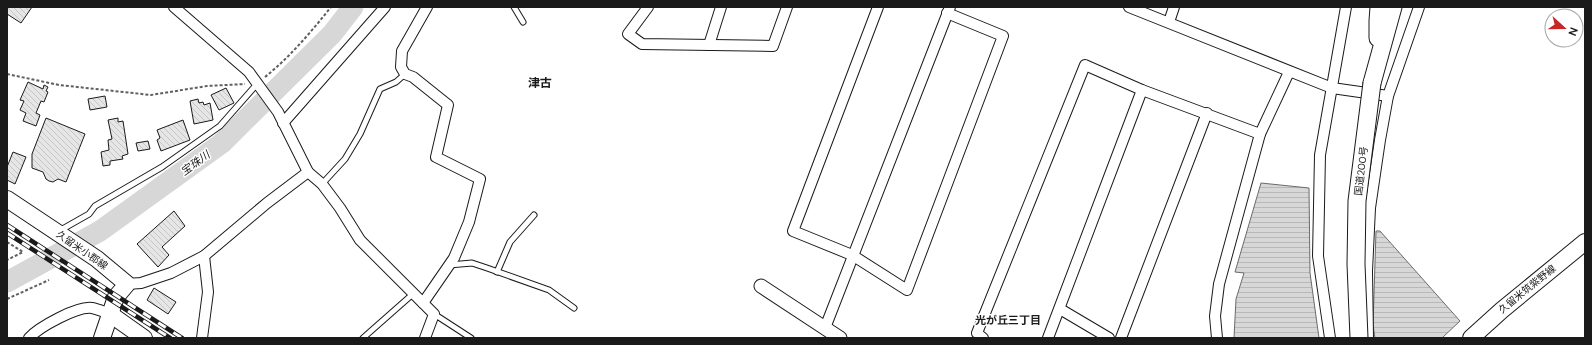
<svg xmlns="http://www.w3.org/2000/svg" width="1592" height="345" font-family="'DM Sans','Noto Sans JP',sans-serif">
<defs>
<pattern id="water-rules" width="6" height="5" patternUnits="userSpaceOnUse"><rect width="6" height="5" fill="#d7d7d7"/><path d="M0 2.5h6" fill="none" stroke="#b8b8b8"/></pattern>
<pattern id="building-back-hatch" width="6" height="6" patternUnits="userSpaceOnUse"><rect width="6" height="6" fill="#e6e6e6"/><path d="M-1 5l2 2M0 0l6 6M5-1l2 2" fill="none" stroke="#c5c5c5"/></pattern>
</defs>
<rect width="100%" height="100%" fill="#fff"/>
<g fill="url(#water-rules)" stroke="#6a6a6a">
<path d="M1261,183l48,5 1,85 9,65h-85l2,-39 8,-26 -9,-1z"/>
<path d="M1376,231h4l80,90 -18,17h-67l-2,-13z"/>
</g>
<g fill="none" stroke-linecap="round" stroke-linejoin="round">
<path stroke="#d7d7d7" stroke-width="21" d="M7,282l93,-51 122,-88 110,-109 21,-27"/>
</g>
<g fill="url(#building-back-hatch)" stroke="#1a1a1a">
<path d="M7,7h25l-11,16 -14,-9z"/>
<path d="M28,82l15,7 1,-4 4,2 -2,4 2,1 -4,10 -3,-1 -5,12 4,2 -4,11 -13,-5 3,-8 -6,-3 4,-9 -4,-1z"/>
<path d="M226,88l8,15 -15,7 -8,-15z"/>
<path d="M105,96l2,11 -17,3 -2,-11z"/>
<path d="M198,99l1,4 4,-1 1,3 6,-2 3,17 -19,4 -4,-23z"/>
<path d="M46,118l39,16 -19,48 -8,-3 -5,3 -4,-1 -3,-2 -3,-7 -11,-4v-14z"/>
<path d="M118,118v4l5,-1 5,33 -6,2 1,3 -13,2v4l-7,1 -2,-14 8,-2 -1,-10 4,-1 -4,-19z"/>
<path d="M183,120l7,20 -29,11 -4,-11 3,-2 -3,-8z"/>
<path d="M148,141l2,8 -12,2 -2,-8z"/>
<path d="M13,152l13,5 -11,27 -8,-4v-13z"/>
<path d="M174,211l11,15 -23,21 7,8 -11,12 -21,-23z"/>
<path d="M154,288l22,14 -8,12 -21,-14z"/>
</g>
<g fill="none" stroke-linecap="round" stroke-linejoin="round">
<defs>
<g id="service">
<path d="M514,7l9,15"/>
<path d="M322,184l23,-25 15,-25 20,-45 16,-7 9,-8"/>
<path d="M59,231l30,-17 6,-8 67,-39 58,-41 37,-42"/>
<path d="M449,265l23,-2 15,5 62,22 25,18"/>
<path d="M497,272l13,-30 24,-27"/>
<path d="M434,314l37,24"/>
<path d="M363,338l51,-45"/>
</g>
<g id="minor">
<path d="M174,7l75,65 29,40 30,60 14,12 18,24 20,32 74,74 -9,24"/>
<path d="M648,7l-20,27 14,10 131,2 14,-39"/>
<path d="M878,7l-85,224 59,24 55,35 96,-254 -56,-23"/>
<path d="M1129,7l203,81 56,8"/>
<path d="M1169,22l5,-15"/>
<path d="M709,45l12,-38"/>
<path d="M283,123l102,-116"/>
<path d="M127,284l14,-1 30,-10 33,-17 63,-53 41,-31"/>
<path d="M423,303l31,-45 15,-36 11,-43 -44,-22 12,-52 -35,-28 -8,-3 -4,-7 1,-16 25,-44"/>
<path d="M1060,309l49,29"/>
<path d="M825,328l125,-321"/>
<path d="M29,338c10,-11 48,-32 63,-30 6,1 12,4 18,6"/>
<path d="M202,338l6,-46 -4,-36"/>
<path d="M983,338l-6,-5 108,-268 57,25 118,44"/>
<path d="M1048,338l94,-248"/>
<path d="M1121,338l86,-225"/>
<path d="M1217,338l-2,-22 4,-32 41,-150 29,-62"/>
<path d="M1330,338l-12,-82 2,-101 26,-148"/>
<path d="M1368,338l-1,-67 3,-63 10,-68 8,-44 31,-89"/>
</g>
<path id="tertiary" d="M761,286l79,52"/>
<g id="primary">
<path d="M7,199l90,60 30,25 -11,13 -14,41"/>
<path d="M110,314l34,24"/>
<path d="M1471,338l31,-28 83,-68"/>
</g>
<g id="trunk">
<path d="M1378,38v-17l1,-14"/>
<path d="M1372,83l21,-76"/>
</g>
</defs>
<use href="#service" stroke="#1a1a1a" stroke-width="7"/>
<use href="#minor" stroke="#1a1a1a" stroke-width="12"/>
<use href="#tertiary" stroke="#1a1a1a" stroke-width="15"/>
<use href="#primary" stroke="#1a1a1a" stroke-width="18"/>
<use href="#trunk" stroke="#1a1a1a" stroke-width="19"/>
<g stroke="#5f5f5f" stroke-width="2" stroke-dasharray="3 2" stroke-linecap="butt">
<path d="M7,74l52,11 92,10 56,-9 38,-2"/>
<path d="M265,77c25,-20 46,-45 66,-70"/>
<path d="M7,242l16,10 -16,8"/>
<path d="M7,299l42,-19"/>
</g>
<use href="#service" stroke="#fff" stroke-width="5"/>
<use href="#minor" stroke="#fff" stroke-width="10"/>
<use href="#tertiary" stroke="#fff" stroke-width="13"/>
<use href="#primary" stroke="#fff" stroke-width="16"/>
<use href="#trunk" stroke="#fff" stroke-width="17"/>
<defs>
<g id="rail">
<path d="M7,225l175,113"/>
<path d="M7,233l163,105"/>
</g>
</defs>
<use href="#rail" stroke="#1a1a1a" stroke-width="4.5"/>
<use href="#rail" stroke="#fff" stroke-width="3" stroke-dasharray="9" stroke-linecap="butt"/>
<defs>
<path id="trunk-bridge" d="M1359,338l-3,-74 1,-63 15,-118"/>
</defs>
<use href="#trunk-bridge" stroke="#1a1a1a" stroke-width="19" stroke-linecap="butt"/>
<use href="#trunk-bridge" stroke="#fff" stroke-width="17"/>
</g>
<g text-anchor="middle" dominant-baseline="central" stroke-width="3" stroke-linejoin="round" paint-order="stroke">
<g font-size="10" fill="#1a1a1a" stroke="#fff">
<text transform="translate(1361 171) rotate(-83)">国道200号</text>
<text transform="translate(82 250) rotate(35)">久留米小郡線</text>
<text transform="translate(1527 289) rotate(-39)">久留米筑紫野線</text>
</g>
<g font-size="11" font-style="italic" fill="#1a1a1a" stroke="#fff">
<text transform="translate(195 163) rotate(-36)">宝珠川</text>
</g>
<g font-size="11" font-weight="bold" fill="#1a1a1a" stroke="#fff">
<text x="1008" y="320">光が丘三丁目</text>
</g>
<g font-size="12" font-weight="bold" fill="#1a1a1a" stroke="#fff">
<text x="540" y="83">津古</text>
</g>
</g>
<rect width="1592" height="345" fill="none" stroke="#1a1a1a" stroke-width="16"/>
<g transform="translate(1564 28) rotate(111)"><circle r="19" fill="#ffffff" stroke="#a3a3a3"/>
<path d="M0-3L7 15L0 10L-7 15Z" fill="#c62828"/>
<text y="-6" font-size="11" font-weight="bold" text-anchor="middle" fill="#1a1a1a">N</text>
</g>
</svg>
